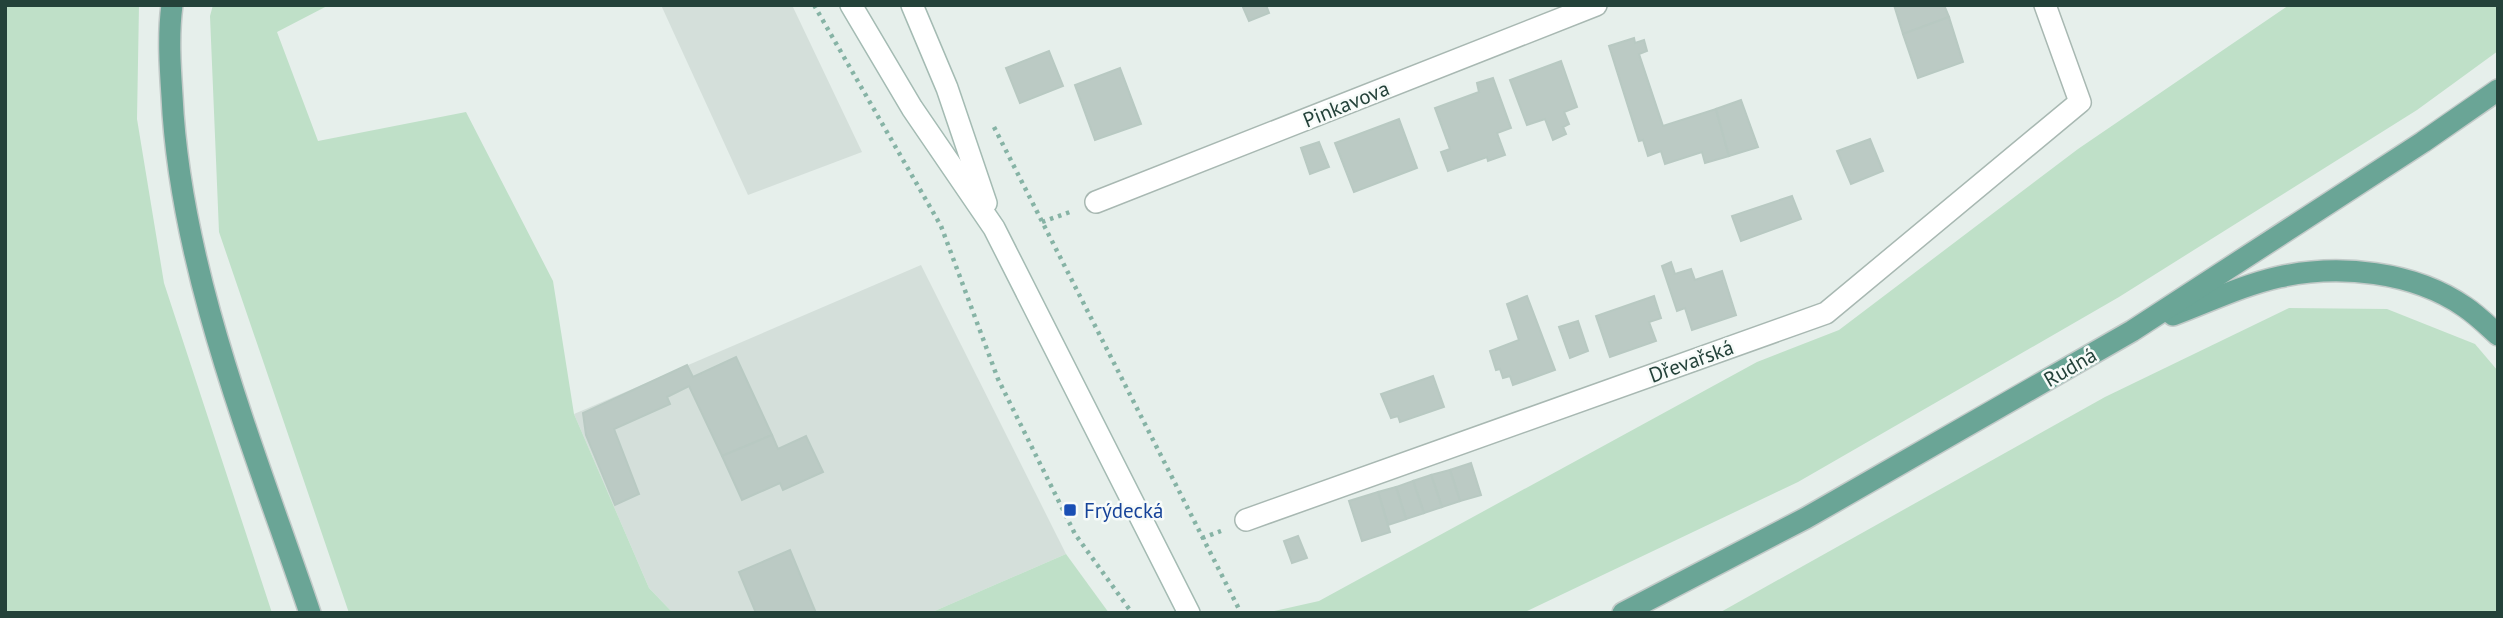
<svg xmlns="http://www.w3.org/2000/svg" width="2503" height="618" font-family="'PT Sans',sans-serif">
<rect width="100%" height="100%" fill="#e6efeb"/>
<g fill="#d4dfda">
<path d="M661,5h131l70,147 -114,43z"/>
<path d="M921,265l145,289 -136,59h-257l-24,-25 -75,-174z"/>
</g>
<g fill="#bfe0c8">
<path d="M5,5h134l-2,114 27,164 108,330h-267z"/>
<path d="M213,5h116l-52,27 41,109 148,-29 87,169 21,133 75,174 24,25h-324l-130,-381 -9,-216z"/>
<path d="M2289,5h209v46l-81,59 -298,187 -321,185 -275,131h-258l54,-12 438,-239 82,-32 239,-181z"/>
<path d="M2289,308l98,1 88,35 23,27v242h-779l386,-216z"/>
<path d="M1066,554l43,59h-179z"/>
</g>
<g fill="#bbcac4" stroke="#b8c9c2" stroke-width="2">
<path d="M1242,5h24l3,8 -20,8z"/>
<path d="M1894,5h50l5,12 -46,17z"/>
<path d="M1949,17l14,45 -45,16 -15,-44z"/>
<path d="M1634,38l1,5 9,-3 3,11 -8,3 24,72 53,-17 13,47 -24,7 -3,-11 -37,12 -4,-13 -13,5 -5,-16 -4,1 -30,-95z"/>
<path d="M1049,51l14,35 -43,17 -14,-35z"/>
<path d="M1561,61l16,46 -13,5 5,12 -6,3 3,7 -13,6 -8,-21 -18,6 -17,-45z"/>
<path d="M1120,68l21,56 -46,16 -20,-55z"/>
<path d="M1493,78l18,50 -14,5 8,22 -17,6 -1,-4 -39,14 -7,-19 9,-3 -15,-41 44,-16 -2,-9z"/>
<path d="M1741,100l17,47 -29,9 -13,-47z"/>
<path d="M1399,119l18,49 -63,24 -19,-49z"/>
<path d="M1870,139l13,32 -32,13 -14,-33z"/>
<path d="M1319,142l10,25 -19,7 -9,-26z"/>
<path d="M1792,196l9,23 -60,22 -9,-25z"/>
<path d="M1671,262l4,12 16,-5 4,11 27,-9 14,44 -44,15 -7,-22 -8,3 -15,-45z"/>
<path d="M1527,296l28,74 -42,15 -3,-9 -7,2 -3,-9 -4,1 -6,-19 29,-11 -12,-36z"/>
<path d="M1654,296l7,22 -12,4 7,19 -46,16 -14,-41z"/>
<path d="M1578,321l10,30 -18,7 -11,-31z"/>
<path d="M736,357l36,78 -50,21 -33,-70 -22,11 3,7 -56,25 25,65 -24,11 -29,-70 -3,-22 104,-48 6,12z"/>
<path d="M1433,376l11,31 -44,15 -2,-6 -7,2 -10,-24z"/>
<path d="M772,435l6,14 28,-13 17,36 -40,18 -3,-7 -38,17 -20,-44z"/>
<path d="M1471,463l10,32 -21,6 -10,-31z"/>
<path d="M1450,470l10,31 -18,6 -11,-32z"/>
<path d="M1431,475l11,32 -18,6 -11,-32z"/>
<path d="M1413,481l11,32 -18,6 -10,-32z"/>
<path d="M1396,487l10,32 -18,6 -10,-33z"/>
<path d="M1378,492l12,40 -28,9 -13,-40z"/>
<path d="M1298,536l9,22 -15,5 -8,-22z"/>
<path d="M790,550l26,63h-60l-17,-41z"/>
</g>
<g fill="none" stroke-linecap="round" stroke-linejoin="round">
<defs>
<g id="street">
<path d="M1096,202l500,-197"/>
<path d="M1246,520l580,-207 254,-211 -35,-97"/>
</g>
<g id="secondary">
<path d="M851,5l61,103 82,120 195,385"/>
<path d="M912,5l35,83 39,115"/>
</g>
<g id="primary">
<path d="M172,5c-4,30 -2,61 0,91 8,174 82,352 138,517"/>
<path d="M2173,315c35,-13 70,-30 106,-38 60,-13 134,-6 186,30 12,8 22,18 33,28"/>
<path d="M1623,613l183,-95 326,-187 291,-189 75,-52"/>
</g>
</defs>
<use href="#street" stroke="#a8b8b2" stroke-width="24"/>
<use href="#secondary" stroke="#a4bbb3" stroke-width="24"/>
<use href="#primary" stroke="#c2cac8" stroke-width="24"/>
<g stroke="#86b3a5" stroke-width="4.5" stroke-dasharray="3.5 5" stroke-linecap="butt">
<path d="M814,5l127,221 57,153 77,155 57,79"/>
<path d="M994,127l247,486"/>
<path d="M1042,222l28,-10"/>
<path d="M1202,538l19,-7"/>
</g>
<use href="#street" stroke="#fff" stroke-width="21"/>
<use href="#secondary" stroke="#fff" stroke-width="21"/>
<use href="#primary" stroke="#6aa596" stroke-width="21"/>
</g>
<rect fill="#1a4fb4" stroke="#f7fbf9" stroke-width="2.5" x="1063" y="503" width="14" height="14" rx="3.5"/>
<g text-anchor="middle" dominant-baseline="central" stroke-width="5" stroke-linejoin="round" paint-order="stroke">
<g font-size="21" fill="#24423a" stroke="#f7fbf9">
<text transform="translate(1346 104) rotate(-22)">Pinkavova</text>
<text transform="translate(1691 361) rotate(-20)">Dřevařská</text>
<text transform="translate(2070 367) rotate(-30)">Rudná</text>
</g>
<g font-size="21" fill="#164399" stroke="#f7fbf9" text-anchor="start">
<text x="1084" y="510">Frýdecká</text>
</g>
</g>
<rect width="2503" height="618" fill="none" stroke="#24423a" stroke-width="14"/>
</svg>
